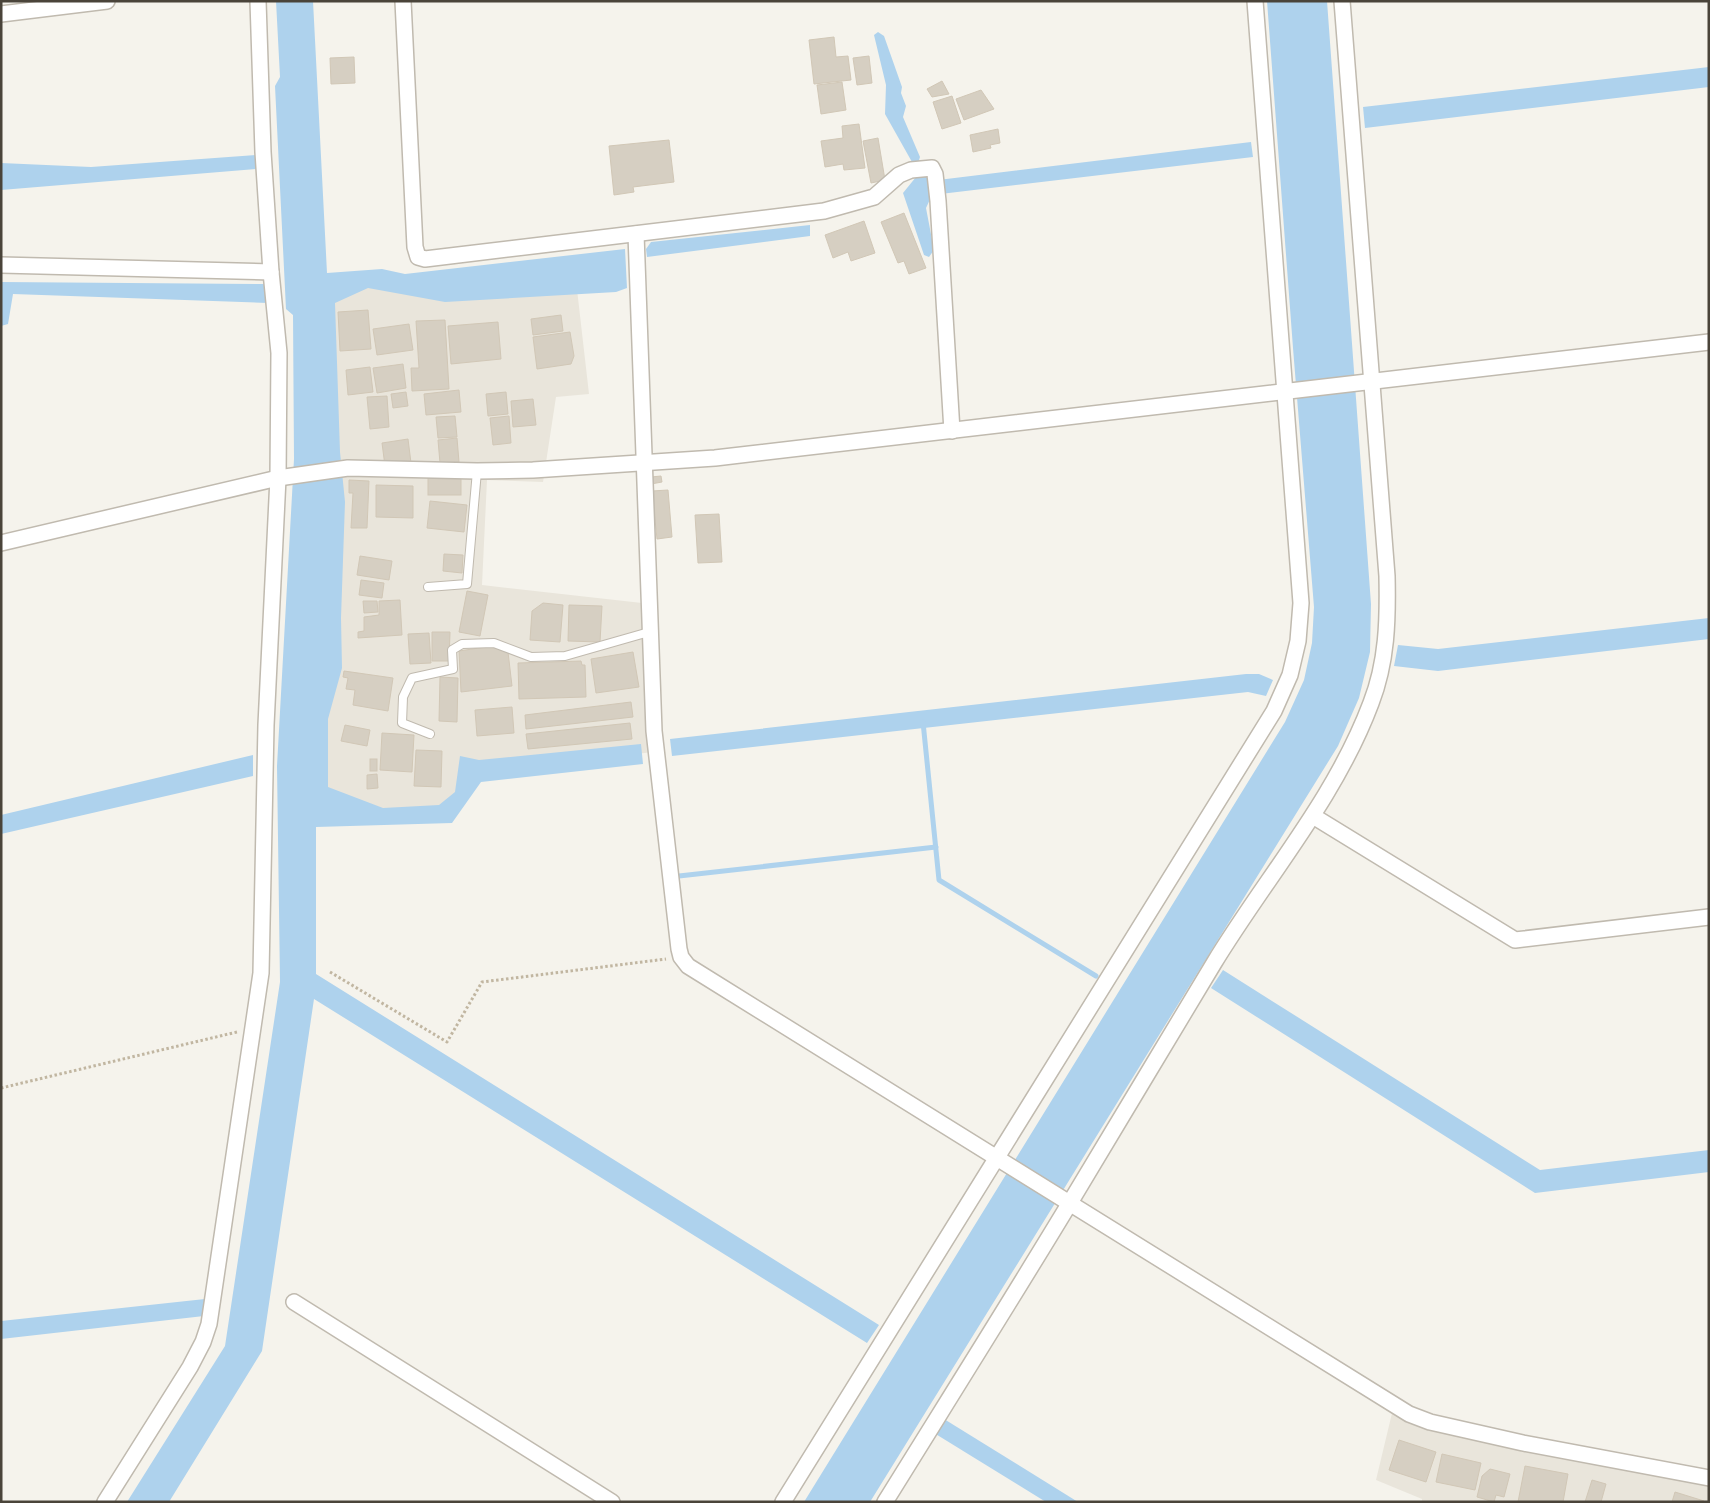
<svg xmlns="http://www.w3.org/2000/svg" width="1710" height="1503" font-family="Rubik,sans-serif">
<rect width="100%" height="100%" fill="#f5f3ec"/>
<g fill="#e9e5db">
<path d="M575,272l14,122 -33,3 -13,85 -56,-2 -5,105 160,18 11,149 -184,22 -22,44h-143l10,-531z"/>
<path d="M1393,1409l316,64v29h-287v-3l-46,-19z"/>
</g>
<g fill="#aed2ed">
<path d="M276,1h37l14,272 55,-4 23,5 220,-25 2,39 -11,4 -171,10 -77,-14 -33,15 5,149 5,50 -4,116 1,50 -14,51v68l55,21 56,-3 16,-13 5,-36 19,4 162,-16 2,20 -162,18 -29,41 -136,4v147l563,351 -12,18 -553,-344 -52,352 -93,151h-42l98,-156 55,-364 -3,-216 17,-307 -1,-144 -7,-6 -11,-223 5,-9z"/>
<path d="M1267,1h60l44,603 -1,48 -11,46 -21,48 -468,756h-66l481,-780 19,-42 8,-37 2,-36 -21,-259z"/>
<path d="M878,32l6,4 18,51 -1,6 5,13 -3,11 17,40c-4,9 4,19 10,24l321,-39 2,15 -321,38 -6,13 8,42 -5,7 -5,-2 -21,-62 13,-16 -4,-15 -27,-48 1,-29 -12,-50z"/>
<path d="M1709,67v20l-344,41 -2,-21z"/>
<path d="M257,155v14l-256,21v-27l90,4z"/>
<path d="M810,225v11l-163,21 -1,-8 5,-7z"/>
<path d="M1,282l265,2 2,19 -255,-9 -5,30 -7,2z"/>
<path d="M1709,618v21l-271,32 -44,-5 4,-21 40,4z"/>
<path d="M1246,674h13l14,6 -7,16 -18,-4 -576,64 -2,-17z"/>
<path d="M253,755v21l-252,58v-19z"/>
<path d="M1223,970l317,200 169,-20v22l-174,21 -324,-205z"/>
<path d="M205,1299l-1,17 -203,23v-18z"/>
<path d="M944,1419l134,83h-32l-112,-69z"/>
</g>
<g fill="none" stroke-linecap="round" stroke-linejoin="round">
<g stroke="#aed2ed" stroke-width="5">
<path d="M923,722l16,158 157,96"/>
<path d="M679,876l257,-29"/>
</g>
</g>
<g fill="#d6cfc2" stroke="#d1c7b6">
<path d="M834,37l2,20 12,-1 3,24 -37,4 -5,-44z"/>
<path d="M869,56l3,27 -15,2 -4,-27z"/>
<path d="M354,57l1,26 -24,1 -1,-26z"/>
<path d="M942,81l7,13 -17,3 -5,-8z"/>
<path d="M842,82l4,28 -25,4 -4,-29z"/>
<path d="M981,90l13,19 -30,11 -8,-21z"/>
<path d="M952,96l9,27 -19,6 -9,-27z"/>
<path d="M859,124l6,44 -21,2 -1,-6 -18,3 -4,-26 22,-3 -1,-12z"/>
<path d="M998,129l2,14 -10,2 1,3 -18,4 -3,-17z"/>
<path d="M878,138l7,42 -14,3 -8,-42z"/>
<path d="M669,140l5,42 -41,5 1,5 -20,3 -5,-49z"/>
<path d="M904,213l22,55 -17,6 -5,-13 -6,2 -17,-41z"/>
<path d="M864,221l11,32 -24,8 -3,-9 -15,6 -8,-23z"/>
<path d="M368,310l3,39 -31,2 -2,-39z"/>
<path d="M561,315l2,16 -30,4 -2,-16z"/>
<path d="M445,320l4,69 -37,2 -1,-23h8l-3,-47z"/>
<path d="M498,322l3,37 -50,5 -3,-38z"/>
<path d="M409,324l4,26 -36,5 -4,-26z"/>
<path d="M570,332l4,24 -3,8 -34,5 -4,-32z"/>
<path d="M403,364l3,24 -29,5 -4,-25z"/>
<path d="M370,367l3,25 -25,3 -2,-25z"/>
<path d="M459,390l2,22 -35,3 -2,-21z"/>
<path d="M406,392l2,14 -15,2 -2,-14z"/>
<path d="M506,392l2,22 -20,2 -2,-22z"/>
<path d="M387,396l2,31 -19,2 -3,-32z"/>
<path d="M533,399l3,26 -23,2 -2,-26z"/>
<path d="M455,416l2,21 -19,1 -2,-21z"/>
<path d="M509,416l2,27 -18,2 -3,-27z"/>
<path d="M457,438l2,24 -19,1 -2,-23z"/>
<path d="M408,439l3,24 -26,3 -3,-23z"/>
<rect x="428" y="474" width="33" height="21"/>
<path d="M661,476l1,6 -11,2v-7z"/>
<path d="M349,480l20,1 -2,47h-16l2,-35h-4z"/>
<path d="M376,485l37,1v32l-37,-1z"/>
<path d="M668,490l4,47 -15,2 -5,-48z"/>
<path d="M430,501l37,4 -3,27 -37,-4z"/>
<path d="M719,514l3,48 -24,1 -3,-48z"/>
<path d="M444,554l19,1 -1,18 -19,-2z"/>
<path d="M360,556l32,5 -3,19 -32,-5z"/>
<path d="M361,580l23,3 -2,15 -23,-3z"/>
<path d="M467,591l21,4 -8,41 -21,-4z"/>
<path d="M400,600l2,35 -44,3v-6l6,-1v-14l15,-2v-14z"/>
<path d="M363,601h14l1,11 -14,1z"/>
<path d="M543,603l20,2 -3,37 -30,-2 2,-29z"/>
<path d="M569,605l33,1 -2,36 -32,-1z"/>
<path d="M432,632h18l-1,29h-17z"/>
<path d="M429,633l2,30 -21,1 -2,-30z"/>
<path d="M492,646l16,6 4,34 -51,6 -2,-41z"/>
<path d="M633,652l6,35 -43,6 -5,-34z"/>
<path d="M581,661l1,4h3l1,32 -67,2 -1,-36z"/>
<path d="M344,671l49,7 -5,33 -35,-6 2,-15 -9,-1 2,-11 -5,-1z"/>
<path d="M440,677l18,1 -1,44 -18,-1z"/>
<path d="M631,702l2,15 -107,12 -1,-14z"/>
<path d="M512,707l2,26 -37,3 -2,-26z"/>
<path d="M630,723l2,16 -104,10 -2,-15z"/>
<path d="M345,725l25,5 -3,16 -26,-5z"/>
<path d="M382,733l32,2 -2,37 -32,-2z"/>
<path d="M416,750l26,1 -1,36 -27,-1z"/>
<rect x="370" y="759" width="7" height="12"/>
<path d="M377,774l1,14 -11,1v-14z"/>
<path d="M1399,1440l37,12 -10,30 -37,-12z"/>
<path d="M1442,1454l39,9 -6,27 -39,-8z"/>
<path d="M1525,1466l43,8 -5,28h-45z"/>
<path d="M1490,1469l20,5 -6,23 -8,-2 -2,7 -17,-5 5,-21z"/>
<path d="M1592,1480l14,4 -5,18h-16z"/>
<path d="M1675,1492l29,9v1h-32z"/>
</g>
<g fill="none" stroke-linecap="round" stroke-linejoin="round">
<defs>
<g id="lane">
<path d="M428,587l39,-3 10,-113"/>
<path d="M430,734l-28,-11 1,-26 9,-19 41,-9 -1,-19 10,-6 32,-1 37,14 34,-1 84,-24"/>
</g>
<g id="street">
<path d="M403,1l12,246 3,10 7,2 399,-48 50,-14 25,-22 12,-5 21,-2 3,6 3,27 14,230"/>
<path d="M1,14l106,-13"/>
<path d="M636,234l18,497 25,218 2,8 7,9 721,448 21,8 93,21 186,35"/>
<path d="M1,265l270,7"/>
<path d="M1,543l277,-65 70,-10 129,3 56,-1 182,-12 994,-116"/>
<path d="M1313,816l202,124 194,-23"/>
<path d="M294,1302l318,200"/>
<path d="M105,1502l85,-135 13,-25 6,-18 52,-351 5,-248 12,-247 1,-125 -8,-81 -8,-120 -5,-151"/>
<path d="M783,1502l491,-791 16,-36 8,-34 3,-38 -46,-602"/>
<path d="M885,1502c62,-100 125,-200 186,-301 48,-79 95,-159 143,-238 53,-87 121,-164 157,-260 16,-41 17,-83 16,-127l-45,-575"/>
</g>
</defs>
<use href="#lane" stroke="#c0baaf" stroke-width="10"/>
<use href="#street" stroke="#c0baaf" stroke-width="18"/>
<g stroke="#c1b6a1" stroke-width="3" stroke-dasharray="2.5 2.5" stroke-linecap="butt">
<path d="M330,972l117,70 35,-60 184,-23"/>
<path d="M1,1088l236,-56"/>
</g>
<use href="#lane" stroke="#fff" stroke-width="8"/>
<use href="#street" stroke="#fff" stroke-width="15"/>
</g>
<rect width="1710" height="1503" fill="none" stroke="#4a443a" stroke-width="5"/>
</svg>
